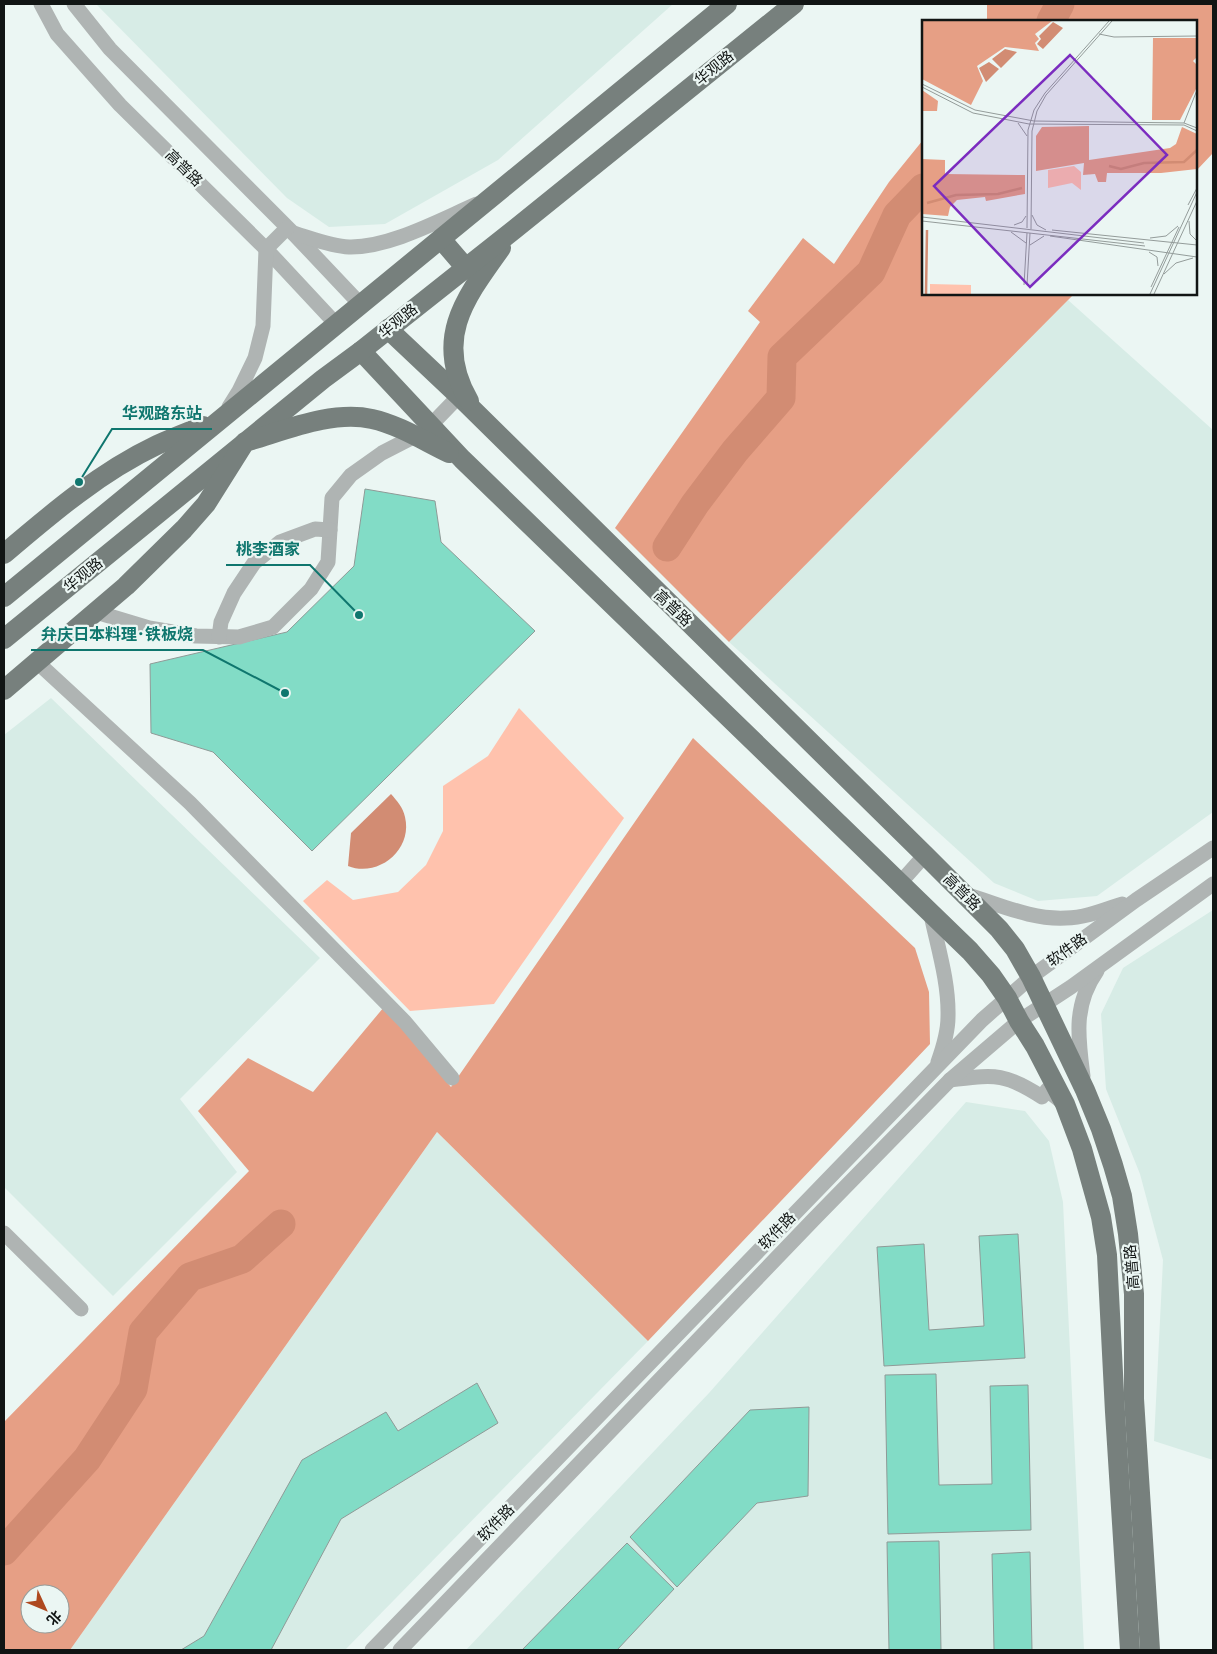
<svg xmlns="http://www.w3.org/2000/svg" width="1217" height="1654" font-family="'Times New Roman','Noto Sans SC',serif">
<rect width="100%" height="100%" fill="#ebf6f3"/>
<g fill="#d7ece6">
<path d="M96,4h577l-175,156 -113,64 -56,3 -42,-29z"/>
<path d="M1068,300l145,130v382l-116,84 -59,5 -44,-18 -265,-241z"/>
<path d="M51,698l269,260 -140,141 57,73 -124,124 -109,-109v-452z"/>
<path d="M1213,910v550l-59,-19 9,-181 -23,-86 -34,-85 -5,-75 22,-46z"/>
<path d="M966,1102l59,9 24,30 14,61 21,448h-618l243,-257z"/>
<path d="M437,1132l211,209 -303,309h-275z"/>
</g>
<path fill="#ffc2ad" d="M519,708l105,110 -130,186 -84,7 -107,-110 24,-21 26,20 45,-8 28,-27 17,-34v-45l45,-30z"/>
<g fill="#e69f85" fill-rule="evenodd">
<path d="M987,4h226v149l-17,18v-150h-209z"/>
<path d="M923,140v154h151l-345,348 -114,-114 145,-206 -12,-11 55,-73 31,26 55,-82z"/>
<path d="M693,738l222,210 14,44 1,52 -282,297 -211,-209 -367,518h-66v-228l245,-251 -51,-60 50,-53 65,34 71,-85 67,80zM30,1594h30v30h-30z"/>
</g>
<path fill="#d28c73" d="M391,794c6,7 12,13 14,23 8,33 -27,61 -57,49l3,-33z"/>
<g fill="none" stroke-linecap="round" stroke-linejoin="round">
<g stroke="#d28c73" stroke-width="29">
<path d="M1051,21l9,-17"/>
<path d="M667,547l28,-43 40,-53 46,-53 1,-41 89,-85 26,-57 26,-27"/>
<path d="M4,1551l83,-92 46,-70 10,-57 47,-55 52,-18 39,-35"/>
</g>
</g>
<g fill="#82dcc6" stroke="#8f9a97">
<path d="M365,489l70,12 6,41 94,89 -223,220 -99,-99 -62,-19 -1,-69 137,-32 67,-66z"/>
<path d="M1018,1234l7,124 -141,8 -7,-119 47,-3 5,86 55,-4 -5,-90z"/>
<path d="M936,1374l3,111 53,-1 -2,-98 38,-1 3,145 -143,4 -3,-159z"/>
<path d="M477,1383l21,40 -157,96 -70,131h-90l23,-14 98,-176 84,-48 12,19z"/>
<path d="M809,1407l-1,89 -51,7 -80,84 -47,-50 120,-127z"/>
<path d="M939,1541l2,109h-52l-2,-108z"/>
<path d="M627,1543l47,46 -57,61h-95z"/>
<path d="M1030,1552l2,98h-38l-2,-96z"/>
</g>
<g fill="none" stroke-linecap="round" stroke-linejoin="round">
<g stroke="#afb4b3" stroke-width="15">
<path d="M41,4l16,30 63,71 146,144 70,75"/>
<path d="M74,4l36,45 183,184 68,72"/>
<path d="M293,233c18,5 37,13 56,14 40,1 91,-27 128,-43"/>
<path d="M229,407l10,-16 16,-33 8,-32 3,-77 21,-21"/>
<path d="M430,426l29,-30"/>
<path d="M96,612l53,16 47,8 43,1 34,-10 38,-38 17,-27 4,-64 19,-23 31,-22 33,-17"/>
<path d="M219,637l2,-15 13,-29 20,-30 26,-21 35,-13 15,1"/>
<path d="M37,662l153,141 215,219 47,56"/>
<path d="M900,883l25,-28"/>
<path d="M964,894c33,9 66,26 102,24 19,0 38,-8 56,-14"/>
<path d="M931,915c7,33 18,68 17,102 0,16 -5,31 -10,45"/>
<path d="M1083,1076c-5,-38 -10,-71 14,-105"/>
<path d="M950,1080c44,-5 54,-8 92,17l5,-7 14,11"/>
<path d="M4,1233l77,76"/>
<path d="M372,1650l610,-630 49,-43 105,-77 77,-52"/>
<path d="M400,1650l414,-431 136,-139 69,-59 52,-34 142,-103"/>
</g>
<g stroke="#77807d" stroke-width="20">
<path d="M441,239l24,28"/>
<path d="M388,329l71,67 466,459 74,74 16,20 16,28 54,113 16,39 12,36 9,31 6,38 6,60v105l16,251"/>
<path d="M361,351l101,108 508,492 21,24 16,23 12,23 16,25 30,58 17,45 19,68 6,38 8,157 15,238"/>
<path d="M469,401c-36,-62 -4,-103 32,-153"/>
<path d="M4,554c47,-40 96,-82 153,-109 15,-7 31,-13 46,-19"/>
<path d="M4,597l723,-593"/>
<path d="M4,639l319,-260 38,-28 154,-122 279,-225"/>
<path d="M4,690l122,-104 58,-57 22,-25 39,-62c39,-11 86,-32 127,-23 27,6 52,22 77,34"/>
</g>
</g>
<g text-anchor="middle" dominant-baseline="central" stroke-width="4.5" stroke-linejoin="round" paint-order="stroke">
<g font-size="15" fill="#111514" stroke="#ebf6f3">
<text transform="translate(714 68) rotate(-39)">华观路</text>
<text transform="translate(184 168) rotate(45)">高普路</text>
<text transform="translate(398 321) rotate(-39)">华观路</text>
<text transform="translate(83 575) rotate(-39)">华观路</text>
<text transform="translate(673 608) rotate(44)">高普路</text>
<text transform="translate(962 892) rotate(45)">高普路</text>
<text transform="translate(1067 950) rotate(-36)">软件路</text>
<text transform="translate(777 1231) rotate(-46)">软件路</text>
<text transform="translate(1132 1267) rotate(-95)">高普路</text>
<text transform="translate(496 1523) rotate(-46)">软件路</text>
</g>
</g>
<g transform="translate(922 20)">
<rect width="275" height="275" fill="#ebf6f3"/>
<path d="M152,146l7,6v18l-9,-7 -24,5v-18zM8,264l41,1v9h-41z" fill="#ffc2ad"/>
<path d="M0,1h130l-17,13 4,5 -4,4 4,8 -34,-4 -28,19 6,15 -12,24 -49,-26zM231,18h44v19l-4,4 4,4v22l-17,33h-28zM0,70l16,11 -1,10h-15zM167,106v34l81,-12 6,-4 6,-17 15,7v35l-36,4h-54l-1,9h-8l-3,-8 -12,1 1,-12 -48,8v-35l6,-9zM0,139l23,1v14l80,1v19l-39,7 -1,-4 -28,3 -7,7 -2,9 -26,-2z" fill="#e69f85"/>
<path d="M131,2l10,6 -20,21 -6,-5 4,-5 -2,-3zM83,29l12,3 -16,16 -9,-9zM67,42l10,7 -13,13 -7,-14z" fill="#d28c73"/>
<path fill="none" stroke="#d28c73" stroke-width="2.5" d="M187,146l12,3 23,-6 40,-1 13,-12M5,183l29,-8 42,-1 24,-6M4,274l1,-64"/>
<path fill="none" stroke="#949c9a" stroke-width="1" d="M177,14l15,3 83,-1M0,64l53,26 59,11 150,2 13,5M0,67l51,26 56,11 155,1 13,6M96,103l9,13M262,103l13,-33M266,185l9,-17M110,195l5,10 9,5M0,197l222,26M0,201l223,25M267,201l1,13 7,7M92,205l8,-3 4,-6M105,208l1,-98 6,-20 11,-17 64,-72M109,209l1,-98 5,-20 9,-16 66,-74M130,210l145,15M89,212l15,11M128,216l147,21M228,218l16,-2 12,-10M108,225l14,-9M227,232l8,5 1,9M242,254l12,-11 17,-5M102,265l3,-52M105,265l3,-52M229,267l28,-60M228,274l47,-102M232,274l43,-93"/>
<path fill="#7b2cbf" fill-opacity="0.15" stroke="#7b2cbf" stroke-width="2.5" d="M148,35l97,100 -137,132 -96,-101z"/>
<rect width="275" height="275" fill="none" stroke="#111514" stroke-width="2.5"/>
</g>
<path fill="none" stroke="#0f766e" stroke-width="2" d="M79 482L112 429H212M359 615L310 565H226M285 693L203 650H31"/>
<g fill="#0f766e" stroke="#ebf6f3" stroke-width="2">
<circle cx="79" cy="482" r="5"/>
<circle cx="359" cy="615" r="5"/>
<circle cx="285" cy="693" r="5"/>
</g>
<g font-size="16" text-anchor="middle" font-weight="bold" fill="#0f766e" stroke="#ebf6f3" stroke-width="4.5" stroke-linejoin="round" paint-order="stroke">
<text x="162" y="419">华观路东站</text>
<text x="268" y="555">桃李酒家</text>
<text x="117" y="640">弁庆日本料理･铁板烧</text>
</g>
<rect width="1217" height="1654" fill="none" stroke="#111514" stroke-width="10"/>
<g transform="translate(45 1609) rotate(134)"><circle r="24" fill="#ebf6f3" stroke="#949c9a"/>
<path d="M0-4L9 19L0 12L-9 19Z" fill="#ae481f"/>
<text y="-8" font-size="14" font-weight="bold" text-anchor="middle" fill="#111514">北</text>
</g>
</svg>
